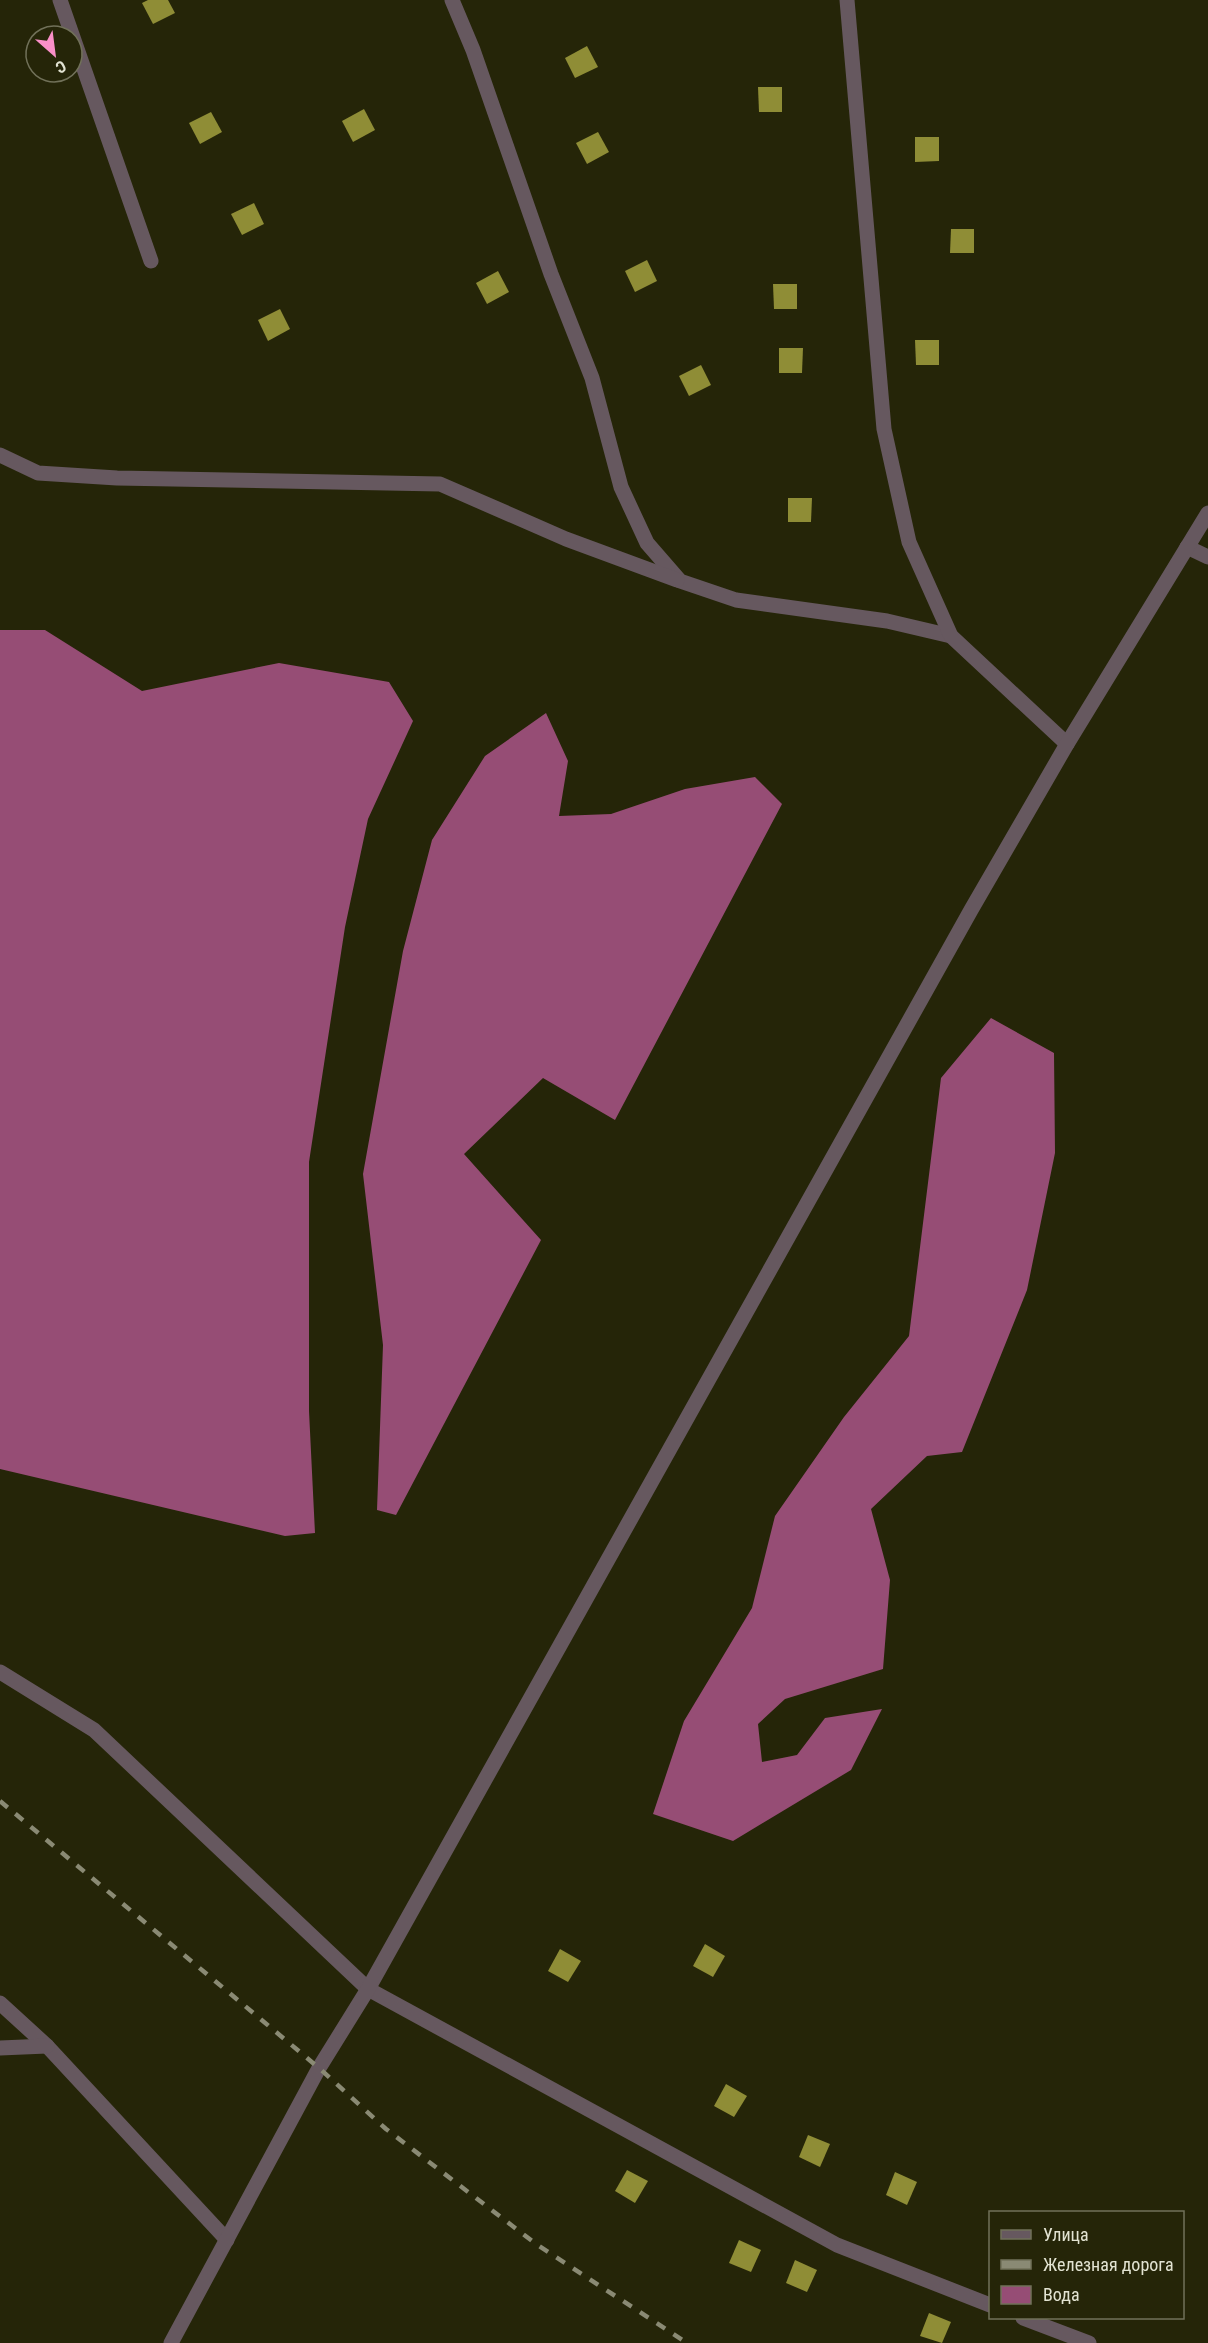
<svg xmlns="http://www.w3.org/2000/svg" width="1208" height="2343" font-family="'Roboto Condensed',sans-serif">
<rect width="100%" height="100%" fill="#252508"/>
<g fill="#964d75">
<path d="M0,630h45l97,61 137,-28 110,19 24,39 -45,98 -23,108 -36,235v249l6,122 -30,3 -285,-67z"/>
<path d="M546,713l22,48 -9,55 52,-2 74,-25 70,-12 27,27 -167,316 -72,-42 -79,76 77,86 -145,275 -19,-5 6,-165 -20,-171 40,-223 29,-111 53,-84z"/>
<path d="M991,1018l63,35 1,100 -28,137 -65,162 -35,4 -56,53 19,71 -7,89 -98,30 -27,25 4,38 35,-7 28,-37 57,-9 -31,61 -118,71 -80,-27 31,-93 68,-113 23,-92 69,-99 65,-81 32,-258z"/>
</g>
<g fill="#8f8d36">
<path d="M148,0h20l7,13 -22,11 -11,-21z"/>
<path d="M587,46l11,21 -23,11 -10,-20z"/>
<path d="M758,87h24v25h-23z"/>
<path d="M364,109l11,21 -22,12 -11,-21z"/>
<path d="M211,112l11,20 -22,12 -11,-21z"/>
<path d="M598,132l11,20 -22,12 -11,-21z"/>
<path d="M915,137h24v24l-24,1z"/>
<path d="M254,203l10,21 -22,11 -11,-21z"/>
<path d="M951,229h23v24h-24z"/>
<path d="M647,260l10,21 -22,11 -10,-21z"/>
<path d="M498,271l11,21 -22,12 -11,-21z"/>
<path d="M773,284h24v25h-23z"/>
<path d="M280,309l10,20 -22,12 -10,-21z"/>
<path d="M915,340h24v25h-23z"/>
<path d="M779,348h24l-1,25h-23z"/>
<path d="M701,365l10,20 -22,11 -10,-20z"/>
<path d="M788,498h24l-1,24h-23z"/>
<path d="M705,1944l20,12 -12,21 -20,-11z"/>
<path d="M560,1949l21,12 -13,21 -20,-11z"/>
<path d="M726,2084l21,12 -13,21 -20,-11z"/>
<path d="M808,2135l22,9 -10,23 -21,-10z"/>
<path d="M627,2170l21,11 -13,22 -20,-12z"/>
<path d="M895,2172l22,10 -10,23 -21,-10z"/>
<path d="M739,2240l22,10 -10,22 -22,-9z"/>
<path d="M795,2260l22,10 -10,22 -21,-9z"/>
<path d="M929,2313l22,9 -9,21 -22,-7z"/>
</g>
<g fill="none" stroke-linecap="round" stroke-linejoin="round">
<g stroke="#66585f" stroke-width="15">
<path d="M60,0l91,261"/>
<path d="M452,0l21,50 78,224 41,104 29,109 26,56 33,38 56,19 151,21 64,15"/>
<path d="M847,0l37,429 25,113 42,94 116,108"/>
<path d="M0,455l38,18 79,5 323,6 126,55 111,41"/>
<path d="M1187,547l21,10"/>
<path d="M0,1672l94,58 274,259 469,256 153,60"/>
<path d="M0,2003l47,43 180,194"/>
<path d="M0,2048l47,-2"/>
<path d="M1023,2318l66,25"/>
<path d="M171,2343l148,-275 49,-79 603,-1079 96,-166 141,-231"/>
</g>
<path stroke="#8a8a74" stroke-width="4.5" stroke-dasharray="10 10" stroke-linecap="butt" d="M0,1801l319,267 67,61 150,115 151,99"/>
</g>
<rect x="989" y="2211" width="195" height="108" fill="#252508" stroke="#717159" stroke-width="1.5"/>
<rect x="1001" y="2230" width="30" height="9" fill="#66585f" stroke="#717159" stroke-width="1.5"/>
<text x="1043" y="2241" font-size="18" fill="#e2e3d2">Улица</text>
<rect x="1001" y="2260" width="30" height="9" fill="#8a8a74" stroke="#717159" stroke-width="1.5"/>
<text x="1043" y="2271" font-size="18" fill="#e2e3d2">Железная дорога</text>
<rect x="1001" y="2286" width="30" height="18" fill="#964d75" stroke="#717159" stroke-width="1.5"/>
<text x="1043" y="2301" font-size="18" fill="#e2e3d2">Вода</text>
<g transform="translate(54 54) rotate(152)"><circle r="28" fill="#252508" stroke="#717159" stroke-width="1.5"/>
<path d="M0-4.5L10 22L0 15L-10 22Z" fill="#fa8fc8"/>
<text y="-9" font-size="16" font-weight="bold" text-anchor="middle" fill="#e2e3d2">С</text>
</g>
</svg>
